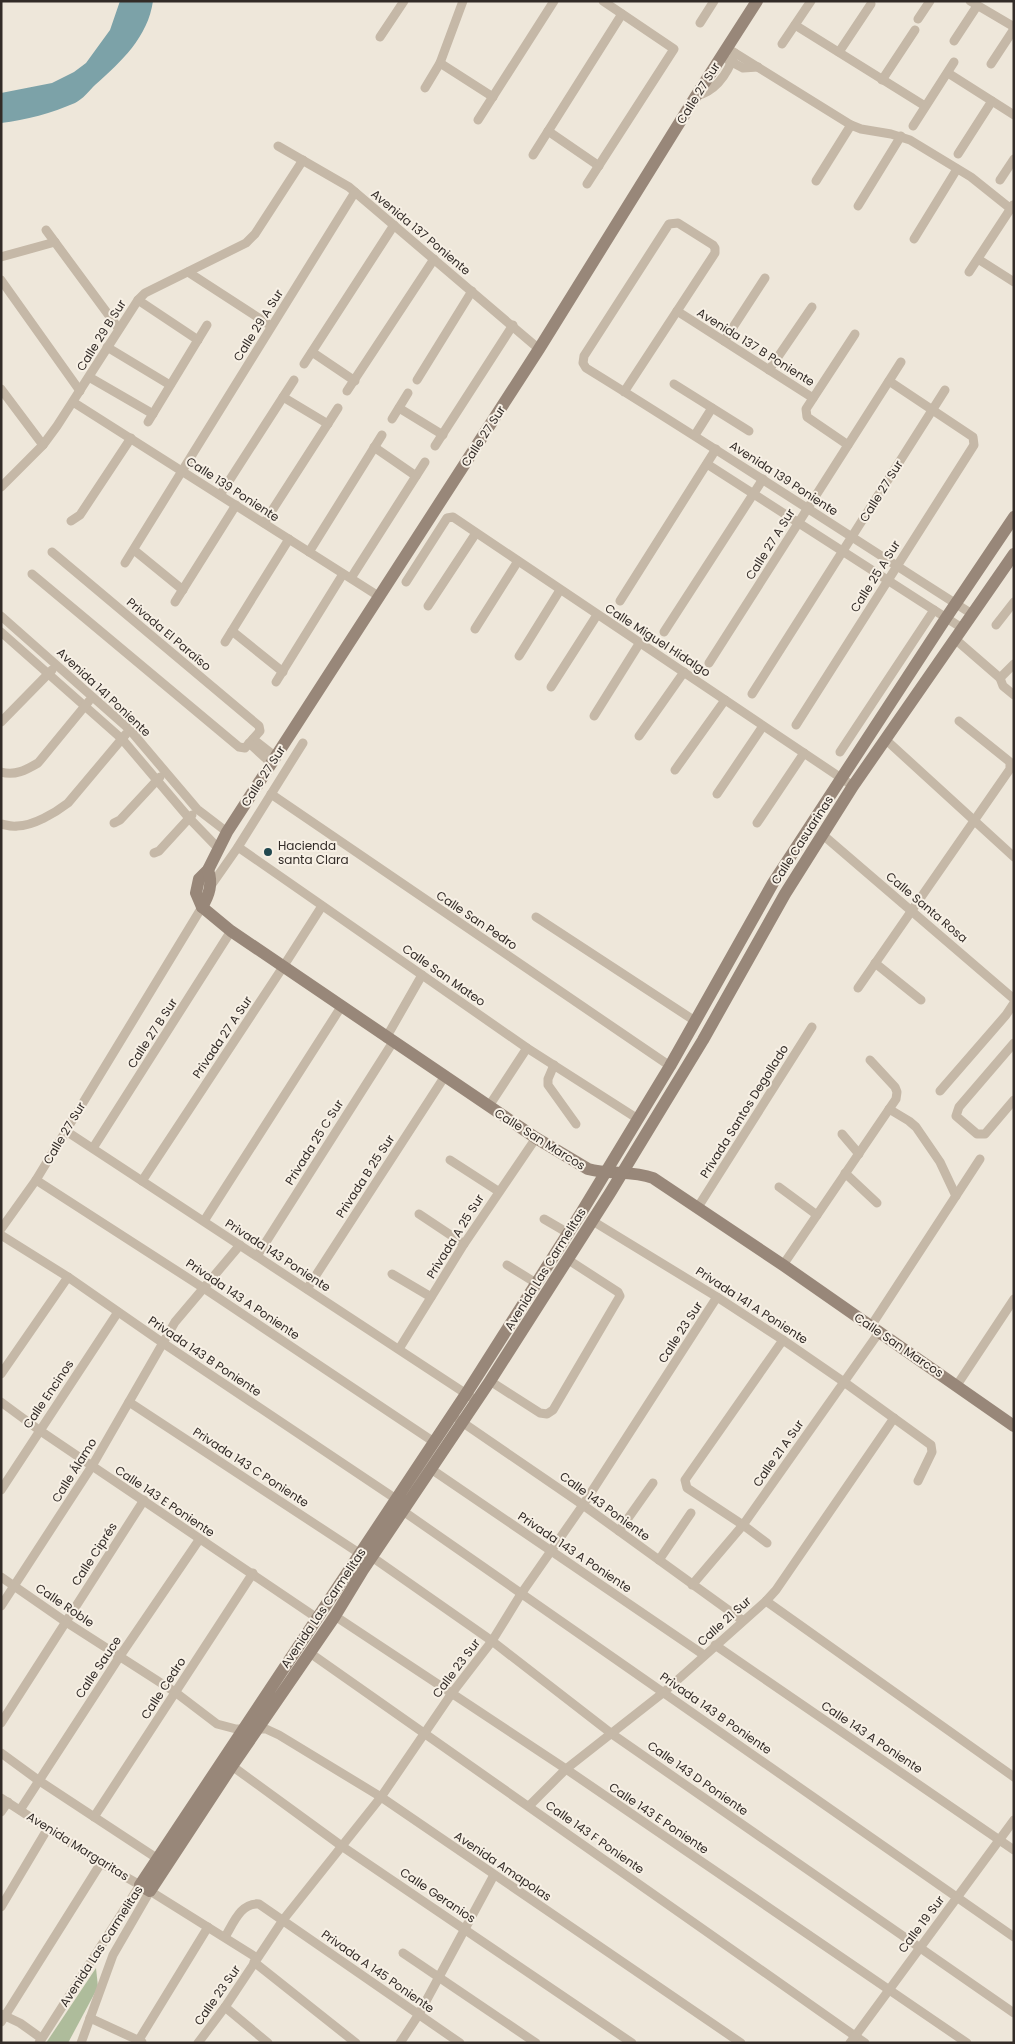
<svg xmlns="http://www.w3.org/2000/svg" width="1015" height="2044" font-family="Poppins,sans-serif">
<rect width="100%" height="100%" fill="#eee7da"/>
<path fill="#aebc9b" d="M96,1968l2,19 -30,56h-22z"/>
<path fill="#7ca2a8" d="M120,1h33c-5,36 -32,61 -58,84 -6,6 -12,14 -20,18 -23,10 -49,17 -74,20v-30l51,-10 22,-11 12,-9 24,-33z"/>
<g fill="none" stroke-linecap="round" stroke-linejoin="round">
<g stroke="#c5b8a7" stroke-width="9">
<path d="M970,1l44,26"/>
<path d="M918,19l12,-18"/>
<path d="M700,23l14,-22"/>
<path d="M795,25l130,81"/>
<path d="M380,37l24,-36"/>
<path d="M954,41l23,-35"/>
<path d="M782,44l29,-43"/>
<path d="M727,48l124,77 10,4 30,5 19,6 61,37 40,32"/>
<path d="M839,52l32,-48"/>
<path d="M728,60l15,8 15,-1"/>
<path d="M440,63l53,34"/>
<path d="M991,64l23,-35"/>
<path d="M948,73l66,42"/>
<path d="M882,80l33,-50"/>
<path d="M425,88l15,-25 23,-62"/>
<path d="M696,96c21,-5 32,-23 39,-43"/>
<path d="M478,120l76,-119"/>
<path d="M913,126l41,-64"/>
<path d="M548,131l51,35"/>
<path d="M278,146l71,41 190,162"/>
<path d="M958,154l34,-53"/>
<path d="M533,155l89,-141"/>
<path d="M1000,180l14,-21"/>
<path d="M816,181l35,-56"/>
<path d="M587,184l87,-135 -71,-48"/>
<path d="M858,206l43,-70"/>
<path d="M46,230l73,99"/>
<path d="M914,239l43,-70"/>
<path d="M1,257l54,-15"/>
<path d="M978,259l36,23"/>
<path d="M188,272l83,54"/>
<path d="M969,272l44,-67"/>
<path d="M1,280l79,111"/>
<path d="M138,300l60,40"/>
<path d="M677,311l136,87"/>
<path d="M724,341l41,-63"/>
<path d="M107,347l63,38"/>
<path d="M312,352l43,29"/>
<path d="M304,364l90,-139"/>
<path d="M769,370l43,-63"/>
<path d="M89,377l64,37"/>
<path d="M417,380l55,-89"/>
<path d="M674,384l75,47"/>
<path d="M1,389l42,56"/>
<path d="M347,391l87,-132"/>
<path d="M624,392l91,-139v-5l-2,-3 -35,-22 -9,1 -85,132 -1,7 3,5c130,80 257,164 386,246"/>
<path d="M283,397l45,27"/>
<path d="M73,402l307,195"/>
<path d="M399,408l44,27"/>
<path d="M392,419l16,-26"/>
<path d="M148,422l59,-97"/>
<path d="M695,435l17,-27"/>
<path d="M848,445l-41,-28 -1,-8 49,-75"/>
<path d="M435,446l78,-121"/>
<path d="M374,447l42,29"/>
<path d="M707,464l255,164"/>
<path d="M1,487l42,-42 14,-19 81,-126 7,-7 101,-50 9,-9 48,-74"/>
<path d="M220,495l74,-115"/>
<path d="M71,521l9,-6 51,-77"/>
<path d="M264,523l74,-115"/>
<path d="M134,550l49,40"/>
<path d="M309,552l73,-117"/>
<path d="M125,563l230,-371"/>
<path d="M32,574l207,173 6,1 15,-17 -1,-5 -207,-174"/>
<path d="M351,578l74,-116"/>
<path d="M406,582l41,-64 6,-1 400,269"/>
<path d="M620,601l96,-152"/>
<path d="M175,602l61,-97"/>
<path d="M428,606l48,-73"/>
<path d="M1,616l129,114 67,79 30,23"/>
<path d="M996,625l18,-23"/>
<path d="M475,629l43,-68"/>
<path d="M232,631l51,41"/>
<path d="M1,632l121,107 67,79 29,30"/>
<path d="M664,632l99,-153"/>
<path d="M955,639l45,39 3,8 11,9"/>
<path d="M225,642l64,-103"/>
<path d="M519,656l41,-66"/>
<path d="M709,663l192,-301"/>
<path d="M1000,678l14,-14"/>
<path d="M276,682l67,-108"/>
<path d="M551,687l46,-72"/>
<path d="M752,694l193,-304"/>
<path d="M594,716l45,-72"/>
<path d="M1,722l51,-52"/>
<path d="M796,725l178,-280 -1,-8 -84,-56"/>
<path d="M639,736l45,-64"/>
<path d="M253,739l23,18"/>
<path d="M885,739l129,118"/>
<path d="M249,743l23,21"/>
<path d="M840,752l94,-142"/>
<path d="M675,770l50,-70"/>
<path d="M1,772c14,4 25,-2 37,-9l51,-62"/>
<path d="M271,794l399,272"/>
<path d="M717,794l46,-68"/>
<path d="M114,823l6,-3 40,-43"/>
<path d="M757,823l47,-70"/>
<path d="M1,824c5,1 11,3 16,2 16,0 38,-13 51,-23l58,-69"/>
<path d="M823,835l191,164"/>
<path d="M238,847l289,201 111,71"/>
<path d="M154,853l5,-2 33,-36"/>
<path d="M210,887l28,-40 65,-104"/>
<path d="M536,917l159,104"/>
<path d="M875,963l46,37"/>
<path d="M858,988l152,-219v-7l-51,-41"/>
<path d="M386,1038l36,-63"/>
<path d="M1014,1043l-55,64 -3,9 21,18h8l29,-34"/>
<path d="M554,1065l-6,14v6l28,39"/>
<path d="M940,1091l66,-76 8,-12"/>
<path d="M489,1106l38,-58"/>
<path d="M889,1109l20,12 7,6 24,35 16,34"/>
<path d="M66,1131l405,266"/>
<path d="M842,1134l17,20"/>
<path d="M93,1148l138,-217"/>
<path d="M450,1160l48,31"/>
<path d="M845,1173l32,30"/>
<path d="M36,1180l169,109 229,153"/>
<path d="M142,1181l141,-214 39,-61"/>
<path d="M779,1187l38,28"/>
<path d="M698,1207l114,-180"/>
<path d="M419,1214l45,30"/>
<path d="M544,1219l24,14"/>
<path d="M591,1220l126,77 66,43 61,42 87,63 1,7 -14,29"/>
<path d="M204,1221l137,-214"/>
<path d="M1,1229l35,-49 166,-273"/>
<path d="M1,1235l67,42 95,66 233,156"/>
<path d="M257,1256l136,-214"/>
<path d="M507,1265l29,18"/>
<path d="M783,1265l113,-166 1,-7 -2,-5 -25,-27"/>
<path d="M392,1274l39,23"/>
<path d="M307,1289l138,-213"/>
<path d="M871,1326l109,-167"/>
<path d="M399,1349l65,-105 72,-106"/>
<path d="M1,1374l67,-97"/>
<path d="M490,1381l50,32 7,1 6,-4 67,-114 -2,-4 -51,-33"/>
<path d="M957,1385l57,-86"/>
<path d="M1,1402l38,28 278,188"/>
<path d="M129,1402l230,151"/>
<path d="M459,1420l124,85 159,115"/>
<path d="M431,1469l273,186"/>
<path d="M1,1490l117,-178"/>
<path d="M403,1511l611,426"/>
<path d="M619,1531l34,-48"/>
<path d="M767,1543l-24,-18 -56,-37 -2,-8 98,-140"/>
<path d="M372,1557l120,84 120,93 402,279"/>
<path d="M659,1560l32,-47"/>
<path d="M1,1577l65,45 109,70 42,32 19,5h30l13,6 102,62 360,246"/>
<path d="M692,1585l51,-60 137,-194"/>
<path d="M766,1601l248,176"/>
<path d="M1,1606l91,-140 83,-144 65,-77"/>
<path d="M335,1616l231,153 401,274"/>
<path d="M715,1645l299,205"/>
<path d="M310,1653l555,390"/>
<path d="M1,1723l143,-223"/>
<path d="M1,1753l37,27 120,79"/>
<path d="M232,1766l111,81 289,196"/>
<path d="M1,1798l100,65 39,22 -101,158"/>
<path d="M529,1806l37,-37 98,-77 102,-91 10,-11 118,-172"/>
<path d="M20,1810l100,-154 79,-116"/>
<path d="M1,1812l7,-10"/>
<path d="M94,1817l159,-244"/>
<path d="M1,1907l47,-79"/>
<path d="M225,1937c8,-13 16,-35 34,-33l201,139"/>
<path d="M403,1953l133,90"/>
<path d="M254,1962l102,81"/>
<path d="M225,2007l43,36"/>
<path d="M1,2014l19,9 21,15"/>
<path d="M90,2018l52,24"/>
<path d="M1,2022l100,-159"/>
<path d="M81,2043l32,-88 37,-64 107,67"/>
<path d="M137,2043l71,-116"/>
<path d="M198,2043l27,-36 58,-87 98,-123 71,-104 40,-52 29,-47 62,-89 134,-208"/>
<path d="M400,2043l19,-29 75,-139"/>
<path d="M850,2043l164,-223"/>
</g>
<g stroke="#988779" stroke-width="12">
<path d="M757,1l-61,95 -157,253 -312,483 -19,38 -9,9 -3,14 6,14 29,24 305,207 52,31c21,6 44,1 65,9l130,87 231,161"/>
<path d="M1014,517l-68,101 -173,265 -103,183 -89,147 -115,181 -326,491 10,6 82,-125 103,-150 28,-46 127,-189 120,-188 93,-153 82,-146 68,-108 161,-232"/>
<path d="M202,907c7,-12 11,-23 6,-37"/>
</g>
</g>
<circle fill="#21484f" stroke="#f7f0e5" stroke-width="2" cx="268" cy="852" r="5"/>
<g text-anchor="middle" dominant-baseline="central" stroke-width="4" stroke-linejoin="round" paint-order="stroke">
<g font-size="12" fill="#322b27" stroke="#f7f0e5">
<text transform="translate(698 93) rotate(-58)">Calle 27 Sur</text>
<text transform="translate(421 232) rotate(40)">Avenida 137 Poniente</text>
<text transform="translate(258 325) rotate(-58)">Calle 29 A Sur</text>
<text transform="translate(101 335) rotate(-58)">Calle 29 B Sur</text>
<text transform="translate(756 347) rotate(32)">Avenida 137 B Poniente</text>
<text transform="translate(483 436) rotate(-57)">Calle 27 Sur</text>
<text transform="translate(784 478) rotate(33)">Avenida 139 Poniente</text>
<text transform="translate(233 489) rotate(33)">Calle 139 Poniente</text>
<text transform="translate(881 491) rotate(-58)">Calle 27 Sur</text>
<text transform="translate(770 544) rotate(-58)">Calle 27 A Sur</text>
<text transform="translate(875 576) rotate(-58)">Calle 25 A Sur</text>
<text transform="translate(169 634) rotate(40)">Privada El Paraíso</text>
<text transform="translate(658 640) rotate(33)">Calle Miguel Hidalgo</text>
<text transform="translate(104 692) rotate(43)">Avenida 141 Poniente</text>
<text transform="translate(263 776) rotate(-57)">Calle 27 Sur</text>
<text transform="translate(802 840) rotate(-57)">Calle Casuarinas</text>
<text transform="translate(927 907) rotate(40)">Calle Santa Rosa</text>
<text transform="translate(477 920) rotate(34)">Calle San Pedro</text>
<text transform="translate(444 975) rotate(35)">Calle San Mateo</text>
<text transform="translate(152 1033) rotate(-57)">Calle 27 B Sur</text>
<text transform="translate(222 1037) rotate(-56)">Privada 27 A Sur</text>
<text transform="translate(744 1111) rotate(-58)">Privada Santos Degollado</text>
<text transform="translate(64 1133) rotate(-59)">Calle 27 Sur</text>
<text transform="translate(540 1139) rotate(32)">Calle San Marcos</text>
<text transform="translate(314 1142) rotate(-58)">Privada 25 C Sur</text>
<text transform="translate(365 1176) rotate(-57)">Privada B 25 Sur</text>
<text transform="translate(455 1236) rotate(-58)">Privada A 25 Sur</text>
<text transform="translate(278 1255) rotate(33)">Privada 143 Poniente</text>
<text transform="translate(545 1269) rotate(-58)">Avenida Las Carmelitas</text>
<text transform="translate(243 1299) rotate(34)">Privada 143 A Poniente</text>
<text transform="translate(752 1305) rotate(33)">Privada 141 A Poniente</text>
<text transform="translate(680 1332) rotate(-57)">Calle 23 Sur</text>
<text transform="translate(899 1345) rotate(34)">Calle San Marcos</text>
<text transform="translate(205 1356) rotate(34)">Privada 143 B Poniente</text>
<text transform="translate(48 1394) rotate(-56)">Calle Encinos</text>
<text transform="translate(778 1453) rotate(-55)">Calle 21 A Sur</text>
<text transform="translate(251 1467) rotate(33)">Privada 143 C Poniente</text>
<text transform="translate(74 1470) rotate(-58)">Calle Álamo</text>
<text transform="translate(165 1501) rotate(34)">Calle 143 E Poniente</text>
<text transform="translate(605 1506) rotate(36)">Calle 143 Poniente</text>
<text transform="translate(575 1552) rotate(34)">Privada 143 A Poniente</text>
<text transform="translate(94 1554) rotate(-57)">Calle Ciprés</text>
<text transform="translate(65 1605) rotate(34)">Calle Roble</text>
<text transform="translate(323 1608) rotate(-56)">Avenida Las Carmelitas</text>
<text transform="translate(724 1621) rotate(-42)">Calle 21 Sur</text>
<text transform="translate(98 1667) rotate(-56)">Calle Sauce</text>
<text transform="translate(456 1668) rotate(-53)">Calle 23 Sur</text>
<text transform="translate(163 1688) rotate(-57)">Calle Cedro</text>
<text transform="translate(716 1713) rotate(35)">Privada 143 B Poniente</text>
<text transform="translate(872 1737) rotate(34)">Calle 143 A Poniente</text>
<text transform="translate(698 1778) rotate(35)">Calle 143 D Poniente</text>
<text transform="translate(659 1818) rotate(34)">Calle 143 E Poniente</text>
<text transform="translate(595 1837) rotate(35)">Calle 143 F Poniente</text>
<text transform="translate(78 1846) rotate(32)">Avenida Margaritas</text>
<text transform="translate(503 1866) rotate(34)">Avenida Amapolas</text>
<text transform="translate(438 1895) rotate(34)">Calle Geranios</text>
<text transform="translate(921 1924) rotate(-53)">Calle 19 Sur</text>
<text transform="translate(101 1946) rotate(-57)">Avenida Las Carmelitas</text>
<text transform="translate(378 1971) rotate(35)">Privada A 145 Poniente</text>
<text transform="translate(217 1995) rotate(-55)">Calle 23 Sur</text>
</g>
<g font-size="12" fill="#322b27" stroke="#f7f0e5" text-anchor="start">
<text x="278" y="845">Hacienda<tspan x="278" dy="14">santa Clara</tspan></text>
</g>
</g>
<rect width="1015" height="2044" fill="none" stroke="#322b27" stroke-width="5"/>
</svg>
